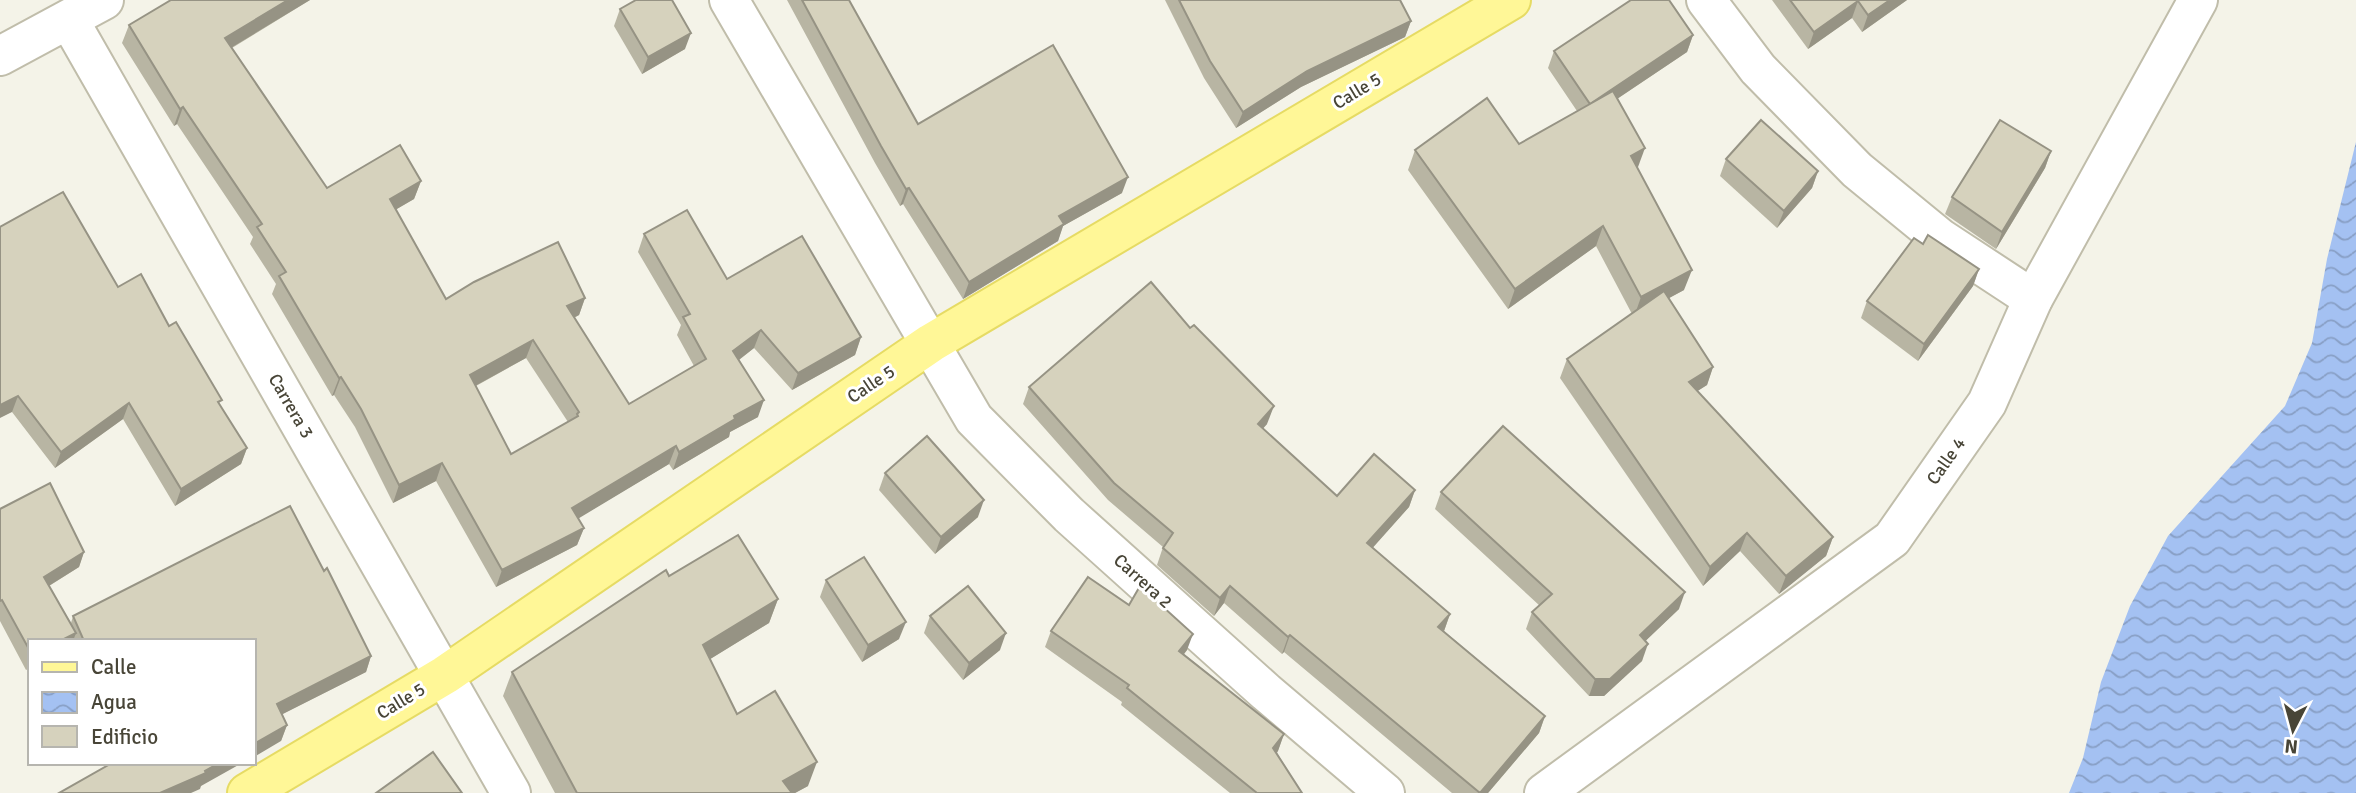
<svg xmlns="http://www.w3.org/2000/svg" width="2356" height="793" font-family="Signika,sans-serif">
<defs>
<pattern id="water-waves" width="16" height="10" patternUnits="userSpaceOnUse" patternTransform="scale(1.75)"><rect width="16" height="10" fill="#a4c1f2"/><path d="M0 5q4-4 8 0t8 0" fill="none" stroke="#889fc5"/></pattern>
</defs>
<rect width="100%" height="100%" fill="#f4f3e8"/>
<path fill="url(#water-waves)" d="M2356,142v651h-287l14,-35 18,-76 29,-76 38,-70 117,-130 27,-63 15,-84z"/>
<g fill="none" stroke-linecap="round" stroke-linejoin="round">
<defs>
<g id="minor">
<path d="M729,0l245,419 95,96 197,177 119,101"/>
<path d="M1706,0l52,69 99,101 83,68 93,61"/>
<path d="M69,20l442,773"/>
<path d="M0,56l104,-56"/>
<path d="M1544,793l348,-254 95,-136 46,-104 165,-299"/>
</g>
<path id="major" d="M247,793l198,-118 486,-332 580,-343"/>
</defs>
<use href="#minor" stroke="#c0bdaa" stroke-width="42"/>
<use href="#major" stroke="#e6db64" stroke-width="42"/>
<use href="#minor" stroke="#fff" stroke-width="38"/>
<use href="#major" stroke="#fff797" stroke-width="38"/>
</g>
<g fill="#b8b5a3" fill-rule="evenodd">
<path d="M171,0h139l-78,48 95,140 94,-7 -7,18 -19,11 51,89 139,-1 -6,17 -5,3 55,86 65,-38 -17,-31 4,-10 -43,-73 6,-18 83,45 134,58 -6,18 -63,35 -38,-42 -15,12 19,57 -28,15 -1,5 -56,33 -4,-6 -91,54 6,10 -7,17 -81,42 -60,-106 -43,22 -38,-76 -21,-32 -2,1 -60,-102 4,-10 -26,-40 3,-7 -76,-113 -3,2 -52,-83 7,-18zM526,358l42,64 -57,32 -35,-68z"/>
<path d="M787,0h62l69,124 204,69 -59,33 -5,15 -95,58 -60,-95 -3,2 -25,-43z"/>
<path d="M1165,0h235l11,21 -6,16 -104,50 -65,41 -32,-50z"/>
<path d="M1772,0h135l-45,32 -10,-14 -44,31z"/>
<path d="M620,9l65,40 -43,25 -28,-48z"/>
<path d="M1693,35l-6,17 -70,47 21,68 -1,1 47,122 -15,8 44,69 -6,18 -10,6 136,146 -7,19 -47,38 -39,-43 -37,35 -143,-208 7,-19 65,-45 -36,-68 -88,63 -100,-139 7,-20 104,-6 58,-33 -29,-43 6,-17z"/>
<path d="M2051,151l-6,17 -49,81 -51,-35 7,-17z"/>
<path d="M1726,159l92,12 -6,17 -35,40 -57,-52z"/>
<path d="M0,227l118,60 51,39 78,122 -6,16 -66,42 -52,-87 -68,49 -43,-56z"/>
<path d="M1923,244l56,25 -6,17 -55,75 -57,-43 6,-17z"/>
<path d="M1029,387l238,37 -4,4 74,68 78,-6 -6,17 -37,41 78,66 -6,17 101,85 -6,17 -51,60h-36l-168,-141 -2,2 -58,-51 -10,13 -57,-51 6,-18 -55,-47 -85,-96z"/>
<path d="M885,473l93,44 -43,37 -56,-64z"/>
<path d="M1441,492l238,117 -34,32 -3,20 -38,35h-15l-63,-67 6,-17 8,-6 -105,-97z"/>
<path d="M0,509l84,43 -5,15 -30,19 22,37 2,-7 251,-45 47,85 -5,16 -84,42 5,11 -6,16 -27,-100h-224v27l-4,2 -26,-49z"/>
<path d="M669,576l109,23 -9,24 -59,36 27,55 71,72 -13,7h-240l-52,-97 9,-24z"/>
<path d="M826,580l73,59 -37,23 -42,-65z"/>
<path d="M930,616l70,34 -37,30 -39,-47z"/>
<path d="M1051,631l136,19 -3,4 100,80 -7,19 25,40h-72l-109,-88 1,-3 -77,-55z"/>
</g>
<g fill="#969384">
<path d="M288,0h22l-91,55 6,-17z"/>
<path d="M1890,0h17l-45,32 6,-17z"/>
<path d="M1858,1l-6,17 -44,31 6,-17z"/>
<path d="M1411,21l-6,16 -104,50 -65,41 7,-16 64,-41z"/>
<path d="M691,33l-6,16 -43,25 6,-17z"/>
<path d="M1693,35l-6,17 -103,69 6,-17z"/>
<path d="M183,107l-6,17 -3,2 6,-17z"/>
<path d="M1645,148l-7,19 -15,9 8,-20z"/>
<path d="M2051,151l-6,17 -49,81 6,-17z"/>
<path d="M1818,171l-6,17 -35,40 7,-17z"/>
<path d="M1128,177l-6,16 -59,33 -5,15 -95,58 6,-17 90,-66z"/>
<path d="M421,181l-7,18 -31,18 7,-18z"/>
<path d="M909,188l-6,16 -3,2 6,-17z"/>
<path d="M1603,226l-7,20 -88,63 7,-20z"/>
<path d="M1979,269l-6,17 -55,75 6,-17z"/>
<path d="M1692,270l-8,20 -50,27 7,-20z"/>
<path d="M585,298l-6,17 -18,9 6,-18z"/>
<path d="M761,330l-7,18 -27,21 6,-18z"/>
<path d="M861,337l-6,18 -63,35 6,-17z"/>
<path d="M533,340l-7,18 -62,34 6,-17z"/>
<path d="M1713,367l-6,18 -25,16 7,-19z"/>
<path d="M341,377l-7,18 -2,1 7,-18z"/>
<path d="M18,396l-6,16 -12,6v-13z"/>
<path d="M764,400l-6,17 -28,15 -1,5 -56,33 6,-18 55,-36z"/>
<path d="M129,403l-6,16 -68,49 6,-16z"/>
<path d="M1274,406l-7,18 -15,17 6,-17z"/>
<path d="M676,446l-7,18 -103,62 6,-18z"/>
<path d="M247,448l-6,16 -66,42 6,-17z"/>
<path d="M442,463l-6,18 -43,22 6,-18z"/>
<path d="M1415,490l-6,17 -48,54 6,-18z"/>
<path d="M984,500l-6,17 -43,37 6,-17z"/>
<path d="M584,528l-7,17 -81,42 6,-17z"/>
<path d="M1747,533l-7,18 -37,35 7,-19z"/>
<path d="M1833,537l-7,19 -47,38 7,-18z"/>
<path d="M84,552l-5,15 -40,25 5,-15z"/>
<path d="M1230,586l-6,17 -10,13 6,-18z"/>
<path d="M1685,592l-6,17 -45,43 6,-17z"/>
<path d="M778,599l-9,24 -75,46 9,-24z"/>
<path d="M1450,614l-6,17 -6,-4z"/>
<path d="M906,622l-7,17 -37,23 6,-17z"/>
<path d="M76,633l-3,8h-13z"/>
<path d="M1006,633l-6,17 -37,30 6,-17z"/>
<path d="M1193,634l-6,16 -14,18 6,-17z"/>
<path d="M1290,635l-6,17 -2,2 6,-17z"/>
<path d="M1648,644l-6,17 -38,35h-15l6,-17z"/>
<path d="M371,656l-5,16 -95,48 6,-16z"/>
<path d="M1545,716l-6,17 -51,60h-8z"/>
<path d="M287,725l-6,16 -27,16v-13z"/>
<path d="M1284,734l-6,17 -11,13 6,-16z"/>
<path d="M817,762l-9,24 -13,7h-17l5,-12z"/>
<path d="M219,763h23l-41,23 -1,3 -9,4h-31z"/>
</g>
<g fill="#d6d2bd" stroke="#969384" stroke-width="2" fill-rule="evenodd">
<path d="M171,0h117l-63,38 102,150 73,-43 21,36 -31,18 56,100 28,-17 84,-40 27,56 -18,8 62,98 77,-45 -23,-42 7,-3 -46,-80 43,-24 40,69 75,-43 59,101 -63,36 -37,-43 -28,21 31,49 -30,16 1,3 -56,33 -3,-6 -104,62 12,20 -82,42 -60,-107 -43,22 -38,-76 -20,-32 -2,1 -60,-102 7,-4 -29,-45 5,-3 -79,-117 -3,2 -51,-84zM533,340l46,72 -2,2 1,2 -67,38 -41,-79z"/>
<path d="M636,0h36l19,33 -43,24 -28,-48z"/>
<path d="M802,0h47l69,124 135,-79 75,132 -69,39 5,8 -95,58 -60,-94 -3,1 -25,-43z"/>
<path d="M1179,0h221l11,21 -104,50 -64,41 -33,-51z"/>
<path d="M1631,0h38l24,35 -103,69 -36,-53z"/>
<path d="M1790,0h100l-22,15 -10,-14 -44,31z"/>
<path d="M1613,91l32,57 -14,8 61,114 -51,27 -38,-71 -88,63 -100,-139 72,-52 32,46z"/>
<path d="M1761,120l57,51 -34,40 -58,-52z"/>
<path d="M2000,120l51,31 -49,81 -50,-35z"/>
<path d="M63,192l55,95 23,-13 28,52 7,-4 46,78 -4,2 29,46 -66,41 -52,-86 -68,49 -43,-56 -18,9v-178z"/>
<path d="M1928,235l51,34 -55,75 -57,-43 47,-63 9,6z"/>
<path d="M1151,282l39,46 4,-3 80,81 -16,18 79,72 37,-42 41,36 -48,53 83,71 -12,13 107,89 -65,77 -190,-158 -2,2 -58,-51 -10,12 -57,-50 10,-15 -59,-50 -85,-96z"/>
<path d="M1664,291l49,76 -24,15 144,155 -47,39 -39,-43 -37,34 -143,-208z"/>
<path d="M1503,426l182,166 -45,43 8,9 -38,35h-15l-63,-67 20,-18 -111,-102z"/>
<path d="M927,436l57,64 -43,37 -56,-64z"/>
<path d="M50,483l34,69 -40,25 32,56 -16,8h-30v10l-28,-51 -2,1v-92z"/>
<path d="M290,506l34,65 3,-3 44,88 -94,48 10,21 -33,19v-103h-170l-11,-25z"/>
<path d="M738,535l40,64 -75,46 34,69 38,-23 42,71 -34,19 9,12h-215l-65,-121 154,-102 3,6z"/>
<path d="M864,557l42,65 -38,23 -42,-65z"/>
<path d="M1088,577l41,28 11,-19 53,48 -14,17 105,83 -11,14 29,45h-45l-130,-105 2,-3 -78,-54z"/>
<path d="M968,586l38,47 -37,30 -39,-47z"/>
<path d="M433,752l29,41h-86z"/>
<path d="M112,763h107l-14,8 1,2 -46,20h-101z"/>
</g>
<g text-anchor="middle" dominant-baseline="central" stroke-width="6" stroke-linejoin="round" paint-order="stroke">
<g font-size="18" fill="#484537" stroke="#fff">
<text transform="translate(1357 91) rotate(-31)">Calle 5</text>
<text transform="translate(871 384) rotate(-34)">Calle 5</text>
<text transform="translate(291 406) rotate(60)">Carrera 3</text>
<text transform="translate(1946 461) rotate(-55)">Calle 4</text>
<text transform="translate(1143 581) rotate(42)">Carrera 2</text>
<text transform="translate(401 701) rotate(-31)">Calle 5</text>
</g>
</g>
<rect x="28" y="639" width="228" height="126" fill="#ffffff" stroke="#b6b5af" stroke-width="2"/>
<rect x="42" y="662" width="35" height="10" fill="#fff797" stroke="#b6b5af" stroke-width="2"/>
<text x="91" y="674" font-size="21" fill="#484537">Calle</text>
<rect x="42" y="692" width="35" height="21" fill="url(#water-waves)" stroke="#b6b5af" stroke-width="2"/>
<text x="91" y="709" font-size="21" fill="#484537">Agua</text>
<rect x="42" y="726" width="35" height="21" fill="#d6d2bd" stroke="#b6b5af" stroke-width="2"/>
<text x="91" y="744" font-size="21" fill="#484537">Edificio</text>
<g transform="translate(2293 730) rotate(186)" stroke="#ffffff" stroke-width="5" paint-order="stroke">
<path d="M0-5L12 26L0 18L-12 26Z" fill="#484537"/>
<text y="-10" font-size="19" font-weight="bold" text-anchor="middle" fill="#484537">N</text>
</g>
</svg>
